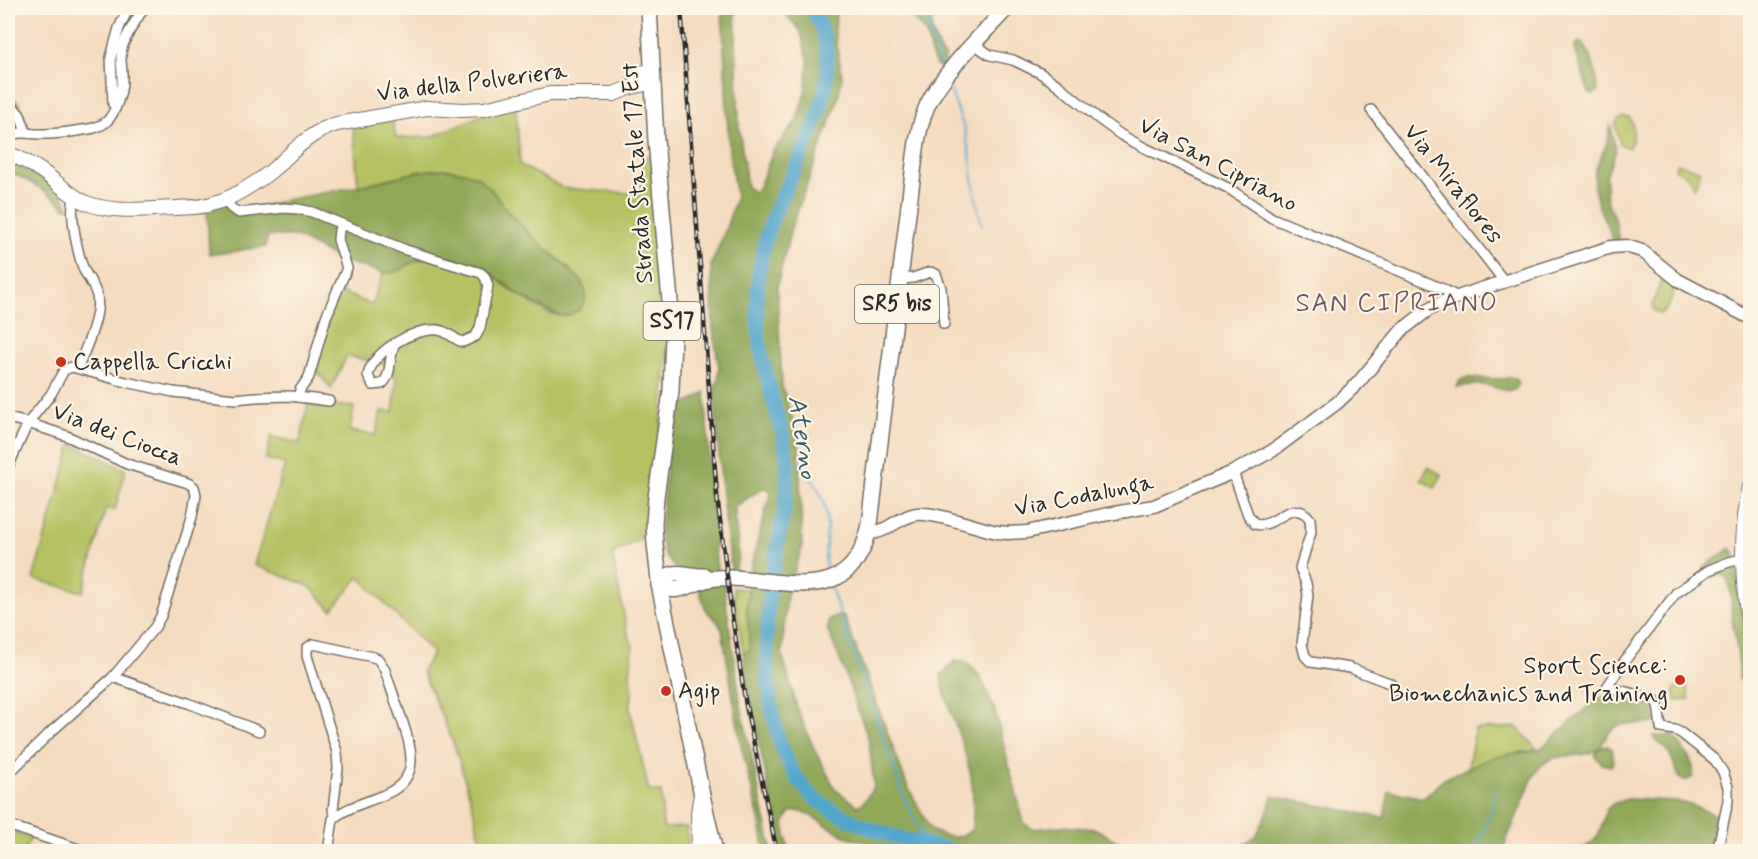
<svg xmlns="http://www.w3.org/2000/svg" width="1758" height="859" font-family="Mynerve,sans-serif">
<rect width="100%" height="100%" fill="#fcf5e5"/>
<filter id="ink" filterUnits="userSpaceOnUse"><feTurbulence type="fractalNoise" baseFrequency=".0167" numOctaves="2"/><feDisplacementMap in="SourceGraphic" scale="12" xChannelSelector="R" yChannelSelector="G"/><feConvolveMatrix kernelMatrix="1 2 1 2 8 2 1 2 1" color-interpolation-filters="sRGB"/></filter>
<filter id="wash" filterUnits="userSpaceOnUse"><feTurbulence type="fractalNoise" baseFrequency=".008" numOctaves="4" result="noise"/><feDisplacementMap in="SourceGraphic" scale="24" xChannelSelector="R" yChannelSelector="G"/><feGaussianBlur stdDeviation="1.35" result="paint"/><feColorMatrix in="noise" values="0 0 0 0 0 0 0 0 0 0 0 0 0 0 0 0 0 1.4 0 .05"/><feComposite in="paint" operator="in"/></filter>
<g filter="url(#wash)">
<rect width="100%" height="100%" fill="#f5dbbf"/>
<g fill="#b5c163" stroke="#707647" stroke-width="1.5">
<path d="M516,107l4,58 43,23 77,6 5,-37 8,-1 16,192 -20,186 -37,20 15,77 6,15 -3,30 3,13 -3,20 19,82 12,1 2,36 24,-1 1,24h-205l-11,-47 -17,-57 -33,-76 11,-18 -74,-76 -27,33 -23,-24 -55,-21 31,-101 -19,-5 5,-22 29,6 8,-40 46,4 -4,24 26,4 5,-24 12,1 4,-32 -12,-16 -38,-8 -16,33 -16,-21 15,-54 9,-23 33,14 11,-32c14,0 22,-7 34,-12 19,-8 44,-2 63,6 7,3 12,8 18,13 13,11 49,35 64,36 7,0 12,-3 17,-6l-10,-42 -34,-29 -28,-28 -16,-22 -27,-17 -20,-3 -23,2 -63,15 -5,-61 39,-8 4,21 35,-1 51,-22z"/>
<path d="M1623,117h6c6,10 6,23 -1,31l-8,-4 -5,-19 3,-6z"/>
<path d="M1677,163l24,8 -7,18 -7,-13 -12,-7z"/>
<path d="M1661,281l15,5c-4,10 -6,24 -17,28l-5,-3 -2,-5z"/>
<path d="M72,444l54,26 -11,40 -9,-2 -23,84 -50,-13z"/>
<path d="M1428,467l14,8 -7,13 -14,-8z"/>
<path d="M733,588l15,1 -1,18 3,43 -4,3 -3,-1z"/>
<path d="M1688,687l1,13 -13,1 -2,-13z"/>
<path d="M1517,727l19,21 -1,2 -26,4 -41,14 7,-39z"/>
<path d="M8,830l23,8 -7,13h-16z"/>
</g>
<g fill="#90a759" stroke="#5e6942" stroke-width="1.5">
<path d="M722,8h13l4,118 8,61 7,5 5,-5 14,-36 23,-29 10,-33 2,-30 -8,-29 -20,-22h56l-1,27 7,41 -4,24 -47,128 -14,58 5,100 17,54 3,108 -15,46 -5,60 15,54 18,43 21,39 22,16 6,-4 10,-16 -5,-45 -27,-76 -15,-37 2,-9 7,-3h8l63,169 24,45 13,6 12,1 10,-3 6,-5c2,-26 2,-44 -5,-69 -7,-29 -22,-55 -26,-85l13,-14h11l15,15 14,32 30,115 8,6 30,-3 34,3 22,13 34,9h-256l-51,-15 -37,-22 -11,-3 -6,1 -3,4 -4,8 5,27h-7l-31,-145 -8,-54h3l4,-2 -3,-43 3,-38 20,-74 -1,-6 -6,-1 -28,19c-2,23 10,48 -3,68l-10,-79 -8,-111 4,-2 1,-15 -6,-39 -2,-64 15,-36 10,-32 -7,-45z"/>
<path d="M898,8h34v23l8,21 5,5v6l-2,4 -6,-1c-8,-11 -6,-19 -11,-31 -6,-12 -17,-20 -28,-27z"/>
<path d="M1579,42c13,5 18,36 19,49l-5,4 -4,-2 -14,-44v-4z"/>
<path d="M8,93l11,10 8,21 -19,5z"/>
<path d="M1610,124l6,27 -10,25v18l2,9 8,20 3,20 -4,1 -17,-39 -4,-18 1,-16 13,-31z"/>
<path d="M8,161l29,14 26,19 6,14h-4c-17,-17 -36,-27 -57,-37z"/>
<path d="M444,169l20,3 14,5 13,12 16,22 28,28 45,40 6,13 -1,10 -6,8 -9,5 -9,1 -39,-19 -33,-25 -11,-6 -29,-8 -13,-2 -11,2 -16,6 -8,6 -10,3h-8l-43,-13 -45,-24h-27l-3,11c-19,1 -37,7 -56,7l-2,-46 17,-5 9,11 57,-15 75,-14 56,-14z"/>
<path d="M1511,377l5,2 2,4 -2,6c-13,5 -21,-4 -34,-4 -8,-1 -17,1 -25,2l3,-7 6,-2 38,1z"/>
<path d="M705,392l7,105 6,48 -4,1 4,28h4l19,133 31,144h-7l-6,-32 -18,-74 -19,-115 -5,-9 -11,-11 -8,-24 -25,-20 -9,-12 -4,-20 10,-106 6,-15 6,-8 10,-4z"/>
<path d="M1730,548l6,6c0,34 9,66 13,100 1,7 -1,15 0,23l-10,3c2,-22 -5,-41 -7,-62 -2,-13 1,-32 -7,-42l-6,-1 -7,2 -5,-3 -4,-7 17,-11z"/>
<path d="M1599,697l55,9 1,17c-12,2 -26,-1 -37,3 -13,4 -13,22 -25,26 -22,8 -44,-3 -59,23l-32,76 -323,1 57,-2 20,-14 12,-25 4,-15 112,22 5,-27 35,7 20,-19 30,-14 23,-9 31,-4 13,-4z"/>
<path d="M1653,736h20l3,3 13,18 4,10v10l-8,4 -5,-2 -11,-27z"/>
<path d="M1604,746h4l4,3 2,13 -3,4 -9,-2 -7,-8 2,-5z"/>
<path d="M1628,799l48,2 18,5 28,12 -6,28 -24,6h-117c8,-4 17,-7 21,-14 14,-18 -2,-32 32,-39z"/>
</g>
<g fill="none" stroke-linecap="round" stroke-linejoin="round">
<g stroke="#51a6cd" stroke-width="2">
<path d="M914,8l9,9 5,11"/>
<path d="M926,8l3,22 13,39"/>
<path d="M948,84l16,44 6,27 5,39 7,31"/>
<path d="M786,451c23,24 41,39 41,75 0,14 -3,27 -1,42"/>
<path d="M831,588l73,209 12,26 12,21"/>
<path d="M1475,852l17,-43 5,-17"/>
</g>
<path stroke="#51a6cd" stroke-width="14" d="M811,8c50,77 -27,160 -46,234 -11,42 -10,89 1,131 7,32 20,62 21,96 2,34 -9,67 -14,101 -11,71 -15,198 57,239 20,11 41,21 63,27 21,6 42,9 62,16"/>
</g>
</g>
<g filter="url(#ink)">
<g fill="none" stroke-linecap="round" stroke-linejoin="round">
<defs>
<g id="minor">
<path d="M974,44l16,11 23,5 27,13 18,12 41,34 22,16 22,12 85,41 44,30 171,71 9,5 4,5"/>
<path d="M8,101l12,14 6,17"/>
<path d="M113,104l-2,-47 8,-29 9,-19"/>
<path d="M1371,110l133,171"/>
<path d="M8,135c17,-5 20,0 36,-1 16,0 34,-3 50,-6 4,-2 9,-3 12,-6 10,-9 16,-30 16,-42 1,-11 -3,-21 0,-32 5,-15 14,-28 22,-40"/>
<path d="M75,196c-7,14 3,59 9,74 4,8 11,17 13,26 4,20 -12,53 -19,72"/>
<path d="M226,199l5,9 8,5 45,-5 14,1 14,3 94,38 75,23 4,4 3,9 -8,42 -4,8 -13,6c-9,-2 -15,-11 -25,-12 -23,-3 -67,22 -70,46l5,9 9,-1c11,-10 6,-27 13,-41"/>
<path d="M900,279l13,-1 17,-6 6,2 5,14 3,36"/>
<path d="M298,397l2,-7 9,-13 17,-60 21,-49 -9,-28 1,-10 3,-6"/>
<path d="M8,418l20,5 23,-29 13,-24 8,-3 54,15 47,10 62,7 20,-2 35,-1 39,5"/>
<path d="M8,467l20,-44 39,13 60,28 61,19 6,4 2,8 -4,22 -31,99 -6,11 -42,50 -60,53 -45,44"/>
<path d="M1233,472l15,43 7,9c20,6 37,-29 55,-5l1,13 -11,36 6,15 2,12 -6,49 3,12 6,6 39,6 42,16 2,7"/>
<path d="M113,677l75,26 71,28"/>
<path d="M8,825l79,27"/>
<path d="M328,852l5,-33c12,-12 39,-18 55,-26 35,-17 22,-48 13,-76 -6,-16 -11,-33 -17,-49l-6,-9 -5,-2 -60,-13 -6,4v8l30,96 1,16 -5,42 3,6"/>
<path d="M1717,852l11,-51v-14l-5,-15 -8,-12 -34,-27 -6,-3 -14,-2 -3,-23 -4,-6 -47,-12 16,-24 53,-70 33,-23 20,-8 13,-3"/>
</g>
<path id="tertiary" d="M868,533c18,1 31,-17 49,-19 18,-2 60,14 80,18l11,1 19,-1 76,-17 51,-9 79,-34 39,-21 65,-48 21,-20 44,-53 26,-20 15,-8 32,-11 136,-44 15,-1 16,5 36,29 72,38"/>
<g id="secondary">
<path d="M8,153c11,5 22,10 32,17 15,10 28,24 44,32 28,12 62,7 91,6 12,-1 25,0 36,-4 16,-4 32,-13 45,-22 31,-19 44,-47 81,-58l90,-16 36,2 21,-1 66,-15h64l14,-6 17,-4 8,-6 -8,-6 -9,3"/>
<path d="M1750,486c-11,49 -8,99 0,148"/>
<path d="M699,852l-1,-39 3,-19"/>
</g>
<g id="primary">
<path d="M649,8l7,132 17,196 -2,55 -15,106 -2,26 1,21 5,45 43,211 12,52"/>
<path d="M659,585c21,13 35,-6 58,-7 61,-3 136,36 153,-54l45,-368c2,-17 5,-34 12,-50 15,-33 55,-71 80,-98"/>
<path d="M659,585c14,-20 27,-8 46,-9"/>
</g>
</defs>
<use href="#minor" stroke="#72695f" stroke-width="12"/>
<use href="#tertiary" stroke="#72695f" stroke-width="15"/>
<use href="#secondary" stroke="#72695f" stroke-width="16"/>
<use href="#primary" stroke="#72695f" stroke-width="18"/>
<use href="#minor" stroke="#fff" stroke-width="9"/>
<use href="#tertiary" stroke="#fff" stroke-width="12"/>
<use href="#secondary" stroke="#fff" stroke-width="14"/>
<use href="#primary" stroke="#fff" stroke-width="15"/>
<defs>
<path id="rail" d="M681,8l36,489 15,118 14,91 31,146"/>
</defs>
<use href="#rail" stroke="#2b2b2b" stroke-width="4.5"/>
<use href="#rail" stroke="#fcf5e5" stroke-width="2" stroke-dasharray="7" stroke-linecap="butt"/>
</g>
</g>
<g fill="#c8321e" stroke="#fcf5e5" stroke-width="2">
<circle cx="61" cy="362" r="6"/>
<circle cx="1680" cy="680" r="6"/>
<circle cx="666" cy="691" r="6"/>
</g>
<g text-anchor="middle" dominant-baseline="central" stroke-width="4.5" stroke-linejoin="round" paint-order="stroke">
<g fill="#fcf5e5" stroke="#6a6863" stroke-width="1.5">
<rect x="855" y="285" width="84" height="38" rx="4.5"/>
<rect x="643.5" y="302" width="57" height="38" rx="4.5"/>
</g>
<g font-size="22" font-weight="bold" fill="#2b2b2b">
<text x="897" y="304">SR5 bis</text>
<text x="672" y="321">SS17</text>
</g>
<g font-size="24" fill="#2b2b2b" stroke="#fcf5e5">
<text transform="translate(472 83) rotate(-7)">Via della Polveriera</text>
<text transform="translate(1218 165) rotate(28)">Via San Cipriano</text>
<text transform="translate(638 173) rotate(-94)">Strada Statale 17 Est</text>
<text transform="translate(1453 184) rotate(52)">Via Miraflores</text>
<text transform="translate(117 435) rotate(21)">Via dei Ciocca</text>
<text transform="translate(1084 496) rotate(-11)">Via Codalunga</text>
</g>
<g font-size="24" fill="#2b2b2b" stroke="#fcf5e5" text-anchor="start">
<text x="73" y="362">Cappella Cricchi</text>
<text x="1668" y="666" text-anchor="end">Sport Science:<tspan x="1668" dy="28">Biomechanics and Training</tspan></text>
<text x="678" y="691">Agip</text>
</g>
<g font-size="26" letter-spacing="1.5" fill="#705863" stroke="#fcf5e5">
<text x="1397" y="304">SAN CIPRIANO</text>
</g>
<g font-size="26" font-style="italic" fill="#3a5c6c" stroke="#fcf5e5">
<text transform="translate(802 437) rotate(81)">Aterno</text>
</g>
</g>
<rect width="1758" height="859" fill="none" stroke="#fcf5e5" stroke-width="30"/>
</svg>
